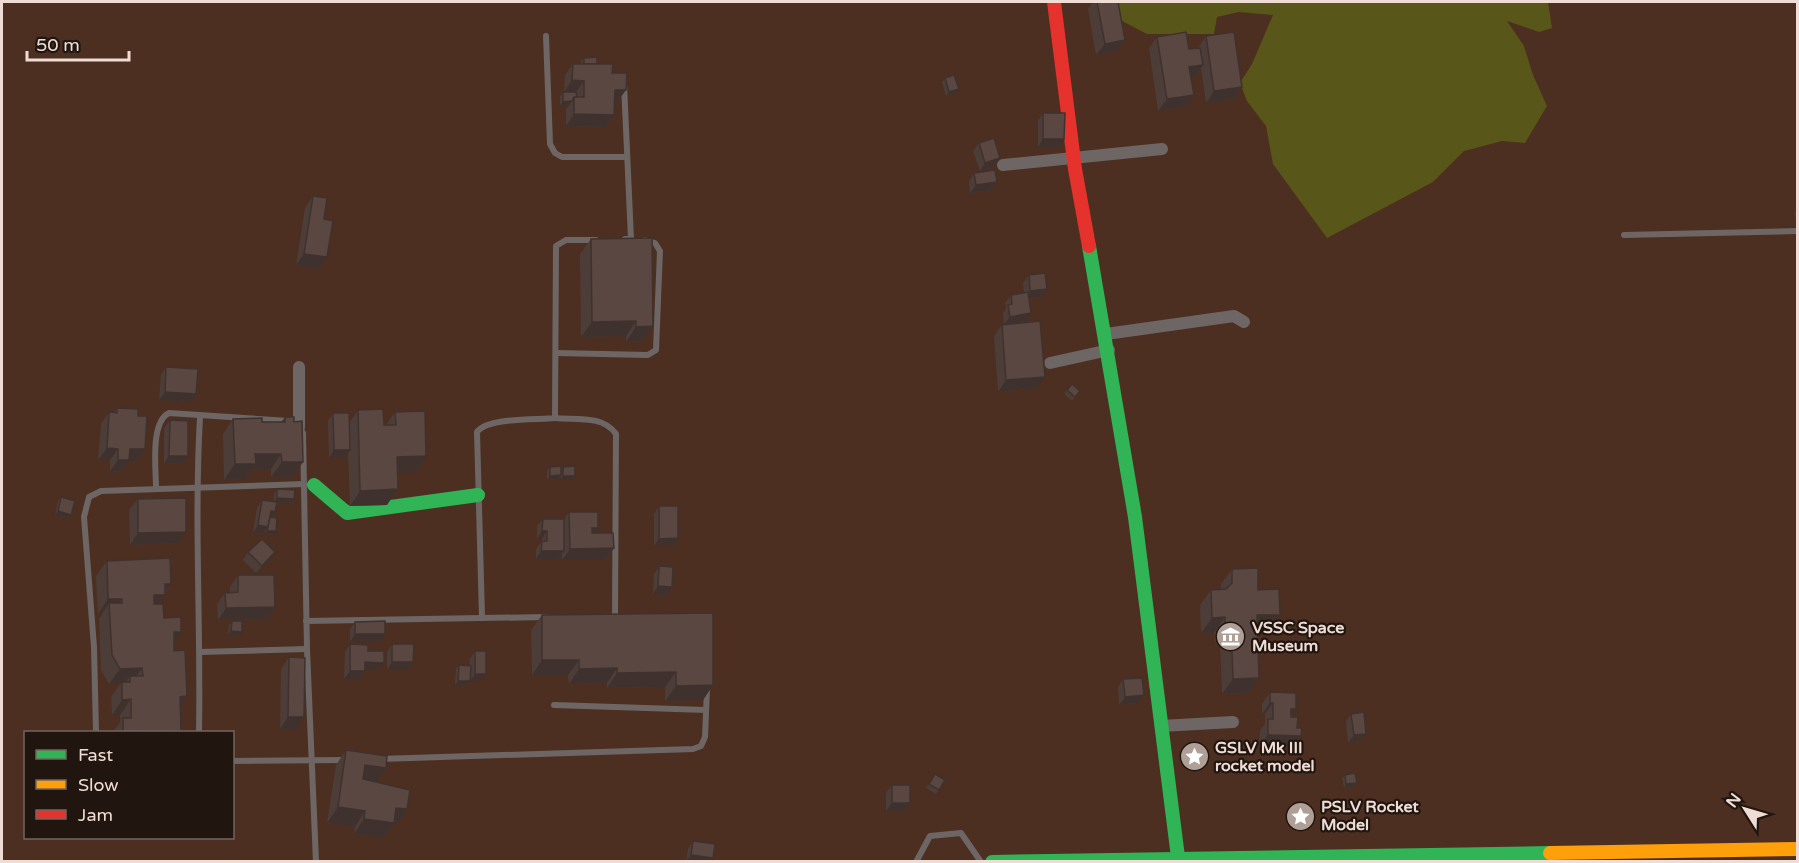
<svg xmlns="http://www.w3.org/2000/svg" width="1799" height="863" font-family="'Varela Round',sans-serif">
<rect width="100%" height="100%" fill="#3b2c25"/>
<path fill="#4c2f21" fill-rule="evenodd" d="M2,2h1795v859l-1795,1zM26,732h206v106h-206z"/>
<path fill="#585618" d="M1109,2h439l4,26 -13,4 -32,-11 17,25 9,29 14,31 -22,37 -23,-2 -38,10 -31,31 -106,56 -54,-74 -7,-38 -19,-25 -7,-18 12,-19 21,-49 -34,-3 -22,5 -3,17h-67l-25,-13z"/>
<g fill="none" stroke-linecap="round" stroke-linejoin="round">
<g stroke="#6d6665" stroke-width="6">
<path d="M546,36l4,108 5,9 7,4h64"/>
<path d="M624,84l7,155h-6"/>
<path d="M1624,235l174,-4"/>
<path d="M556,353l92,2 8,-5 4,-99 -5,-8 -10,-3"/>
<path d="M555,418c21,2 48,-3 61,16l-1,183"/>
<path d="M300,428l3,5 4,216 9,213"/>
<path d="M156,488c0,-19 -6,-66 13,-75l120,8"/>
<path d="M482,617l-5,-185c10,-15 60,-12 78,-14l1,-172 10,-6h30"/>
<path d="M306,621l241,-4"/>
<path d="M200,652l107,-3"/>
<path d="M554,705l152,5"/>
<path d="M96,732l-2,-85 -10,-130 5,-20 12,-6 203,-7"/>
<path d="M199,732c2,-105 -5,-210 1,-315"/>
<path d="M380,759l313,-10 8,-3 4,-9 2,-48"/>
<path d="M232,761l114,-1"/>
<path d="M916,862l14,-26 31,-3 20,29"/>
</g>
<g stroke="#6d6665" stroke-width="12">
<path d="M1003,165l159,-16"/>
<path d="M1106,334l128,-18 10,6"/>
<path d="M1050,363l59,-13"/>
<path d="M299,367v60"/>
<path d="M1161,726l72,-4"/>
</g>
<g stroke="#30b455" stroke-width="14">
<path d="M1089,246l46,271 43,340"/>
<path d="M314,485l33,28 131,-18"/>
<path d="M992,862l558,-9"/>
</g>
<path stroke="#ff9f0a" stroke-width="14" d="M1550,853l248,-4"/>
<path stroke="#e5322d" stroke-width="14" d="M1054,2l21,167 14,77"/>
</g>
<g fill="#4d3d38">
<path d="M1093,2h25l-1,49 -21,4 -8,-46z"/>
<path d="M1206,36l36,51 -8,12 -28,4 -5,-35 -6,9h-4l-6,30 -27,4 -9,-63 8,-11 32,12 9,-1z"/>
<path d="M584,58l28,15 6,28h-4v14l-8,12 -40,-1v-17l3,-4h-9v-9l3,-4h1l1,-17 8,-11h8v-3z"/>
<path d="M945,78l11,15 -10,3 -4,-14z"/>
<path d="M1043,113l16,34h-21v-26z"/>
<path d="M979,143l15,23 -14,5 -7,-20z"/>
<path d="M974,173l23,9 -5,8 -22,3 -1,-12z"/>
<path d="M313,196l11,23 -5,50 -23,-4 9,-57z"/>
<path d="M1797,210v11h-1l-1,-8z"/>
<path d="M591,239l62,87 -11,15 -16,1v-6l-45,1 -1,-83z"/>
<path d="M1029,275l13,22 -13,2 -3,22 -22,3 -1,-11 3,-5 -1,-5 6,-8 13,-2 -1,-10z"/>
<path d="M1002,325l35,63 -39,4 -4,-56z"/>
<path d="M166,367l25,35 -32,-2 2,-25z"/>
<path d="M1067,390l13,1 -8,10 -8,-7z"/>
<path d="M117,408l21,8 7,33 -8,12h-8l-8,11 -11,-1v-11h-12l3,-36 8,-12 5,1z"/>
<path d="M358,410l26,15h2l9,-13 21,60h-19l-10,33 -37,1 -2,-53 -3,5h-16l-1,-37 5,-8 17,9z"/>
<path d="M285,417l8,60h-22v-8h-19l-7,10 -21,1 -1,-46 10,-15 29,3h19z"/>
<path d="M170,420l18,36 -6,8 -18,-1v-35z"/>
<path d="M550,467l11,3 2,-3 9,13h-11v-4l-3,3 -11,1v-9z"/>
<path d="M277,489l17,10 -2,4 -17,-1v10l-3,5 1,18 -8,-1v-3l-2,3 -10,-1 4,-25 5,-8 12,2v-9z"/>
<path d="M61,497l8,21 -14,-3 3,-14z"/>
<path d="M138,499l40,44 -48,2 -1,-35z"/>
<path d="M659,506l14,40h-19v-32z"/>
<path d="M569,512l45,36 -9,12h-43v-6l-4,5h-22v-10l6,-8v-2h-5v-13l6,-7h21z"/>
<path d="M248,552l22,8 -14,13 -13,-13z"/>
<path d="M107,561l64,23 -13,20 16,38v9l13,45 -7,10v26h-67l7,-10v-7h-8l-1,-18 10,-14 -12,1 -8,-14 -2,-51 3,-5h-4l-2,-38z"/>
<path d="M659,566l8,29 -14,-1 1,-20z"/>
<path d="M1232,569l26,21 22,25 -11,15h-11l-10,63 -26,1 -2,-52h-5l-1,-9h-13l-1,-28 11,-15h10v-6z"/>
<path d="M238,575l37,32 -8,12 -49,1 -1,-16 8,-11 5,-1v-5z"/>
<path d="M542,615l171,70 -10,15 -38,1v-14l-58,1v-5l-38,1 -1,-9h-36l-1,-45z"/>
<path d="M232,621l7,15 -11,-1 1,-10z"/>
<path d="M355,622l25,20h-30v-13z"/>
<path d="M350,644l18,7 10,19h-13l-5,9h-16l1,-27z"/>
<path d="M392,644l16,26h-21v-18z"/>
<path d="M475,651l5,30h-10l-2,4h-13l1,-16 3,-4 11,1v-7z"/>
<path d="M289,657l7,72h-16l1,-60z"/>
<path d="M1123,679l21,16 -6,8 -19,2 -1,-18z"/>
<path d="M1270,692l21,24 2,32 -34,-1 1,-16 5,-7v-10h-3v-10z"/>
<path d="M1351,714l10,27 -13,2 -2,-22z"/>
<path d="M346,750l30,32 31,27 -10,15h-3l-11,14 -29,-4 1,-7 -28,-4 9,-58z"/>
<path d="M935,774l10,6 -9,14 -10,-6z"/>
<path d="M1345,775l12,8 -3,4 -10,1 -2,-10z"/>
<path d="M892,785l18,18 -6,8h-18v-18z"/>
<path d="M693,841l18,20h-25l2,-12z"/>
</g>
<g fill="#3f322e">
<path d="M1125,40l-8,11 -21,4 9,-11z"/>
<path d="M1203,65l-8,12 -14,2 8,-12z"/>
<path d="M572,80l12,1 -8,11h-12z"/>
<path d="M1242,87l-8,12 -28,4 8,-12z"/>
<path d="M959,89l-3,4 -10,3 3,-4z"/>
<path d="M615,90h11l-8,11h-12z"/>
<path d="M1194,95l-9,12 -27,4 9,-12z"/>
<path d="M572,101l-3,4h-9l3,-3z"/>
<path d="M574,114l40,1 -8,12 -40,-1z"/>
<path d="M1043,139h21l-5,8h-21z"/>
<path d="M1000,158l-6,8 -14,5 5,-8z"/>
<path d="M997,182l-5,8 -22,3 6,-8z"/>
<path d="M304,254l23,3 -8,12 -23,-4z"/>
<path d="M1047,289l-5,8 -17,2 5,-8z"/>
<path d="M1031,313l-5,8 -22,3 6,-7z"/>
<path d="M636,321l-10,15 -45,1 11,-15z"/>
<path d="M653,326l-11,15 -16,1 10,-15z"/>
<path d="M1045,377l-8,11 -39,4 8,-12z"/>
<path d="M165,392l31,2 -5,8 -32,-2z"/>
<path d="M107,448l11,1 -8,11h-12z"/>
<path d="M130,449h15l-8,12h-8l-8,11 -11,-1 8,-11z"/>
<path d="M334,450h16l-5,8h-16z"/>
<path d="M255,454h26l-10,15h-19l-7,10 -21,1 11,-16z"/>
<path d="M169,456h19l-6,8 -18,-1z"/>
<path d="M426,456l-10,16 -30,1 11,-16z"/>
<path d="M282,462h21l-10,15h-22z"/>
<path d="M561,475l-3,4 -11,1 3,-4z"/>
<path d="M563,476h12l-3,4h-11z"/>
<path d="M398,489l-11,16 -37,1 10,-15z"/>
<path d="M277,498l17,1 -2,4 -18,-1z"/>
<path d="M58,511l13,4 -2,3 -14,-3z"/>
<path d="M271,511l4,1 -5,8z"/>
<path d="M258,525l10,2 -5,7 -10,-1z"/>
<path d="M592,528h6l-8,11z"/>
<path d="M267,531h9l-3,4 -8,-1z"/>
<path d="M542,531h5l-5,8h-5z"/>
<path d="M186,532l-8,11 -48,2 8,-12z"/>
<path d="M678,538l-5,8h-19l5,-7z"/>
<path d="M614,548l-9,12h-43l8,-11z"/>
<path d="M541,551h23l-6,8h-22z"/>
<path d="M275,552l-5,8 -14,13 6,-7z"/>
<path d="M165,584h6l-8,11h2l-11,15v-15z"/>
<path d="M658,586l14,1 -5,8 -14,-1z"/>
<path d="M108,599h14l-11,15 -2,-11 -7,11h-4z"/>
<path d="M275,607l-8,12 -49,1 8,-12z"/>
<path d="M1257,615h23l-11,15 -22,1z"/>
<path d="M1225,617l-11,16h-13l11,-15z"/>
<path d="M1225,627h6l-11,15h-5z"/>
<path d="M231,631l11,1 -3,4 -11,-1z"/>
<path d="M174,632h7l-10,15z"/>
<path d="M355,634h30l-5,8h-30z"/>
<path d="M542,660h37l-11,15h-36z"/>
<path d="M365,662l19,1 -6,7h-18z"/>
<path d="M392,662h21l-5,8h-21z"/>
<path d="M142,668l-10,15 -2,-7 -5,7 -16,1 11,-15z"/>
<path d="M617,668l-10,15 -38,1 10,-15z"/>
<path d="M350,671h15l-5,8h-16z"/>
<path d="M676,672l-11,15 -58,1 10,-15z"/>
<path d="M475,674h11l-6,7h-10l-2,4h-13l3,-4h12z"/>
<path d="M1259,678l-11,15 -26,1 11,-15z"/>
<path d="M713,685l-10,15 -38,1 11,-15z"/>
<path d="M1144,695l-6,8 -19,2 6,-8z"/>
<path d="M187,696l-11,16 4,-15z"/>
<path d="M131,699l-11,16h-8l10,-15z"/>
<path d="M1270,703h3l-8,11h-3z"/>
<path d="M1291,709h5l-8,11z"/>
<path d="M288,717h16l-8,12h-16z"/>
<path d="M181,731l-1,1h-35z"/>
<path d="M1366,734l-5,7 -13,2 6,-8z"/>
<path d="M1268,735l33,1 -8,12 -34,-1z"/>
<path d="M365,765l21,3 -11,15 -21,-3z"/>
<path d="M1357,783l-3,4 -10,1 2,-4z"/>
<path d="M892,803h18l-6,8h-18z"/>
<path d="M338,807l27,4 -10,16 -28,-4z"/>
<path d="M396,808l11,1 -10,15h-3l-11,14 -29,-4 10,-15z"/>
<path d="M691,855l22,3 -2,3h-25z"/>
</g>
<g fill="#5a4741" stroke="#3f322e" stroke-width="1.5">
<path d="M1097,2h21l7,38 -20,4z"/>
<path d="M1186,32l3,17 11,-1 3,17 -14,2 5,28 -27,4 -10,-62z"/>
<path d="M1234,32l8,55 -28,4 -8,-55z"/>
<path d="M597,57v7h-13v-6z"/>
<path d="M573,64h40l-1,9h15l-1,17h-11l-1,25 -40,-1v-17h10v-16l-12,-1z"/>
<path d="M954,75l5,14 -10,3 -4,-14z"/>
<path d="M563,92h13l1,5h-3l-2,4 -9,1z"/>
<path d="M1043,113h22l-1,26h-21z"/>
<path d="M994,138l6,20 -15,5 -6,-20z"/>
<path d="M995,170l2,12 -21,3 -2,-12z"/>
<path d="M313,196l14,2 -3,21 9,2 -6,36 -23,-3z"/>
<path d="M652,238l1,88 -17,1v-6l-44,1 -1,-83z"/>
<path d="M1045,273l2,16 -17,2 -1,-16z"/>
<path d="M1028,292l3,21 -21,4 -2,-12 4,-1 -1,-9z"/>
<path d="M1040,321l5,56 -39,3 -4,-55z"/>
<path d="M166,367l32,2 -2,25 -31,-2z"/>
<path d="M1072,384l8,7 -5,6 -8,-7z"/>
<path d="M117,408l21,1v7h9l-2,33h-15l-1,11h-11v-11l-11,-1 2,-36 8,1z"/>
<path d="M383,409l1,16h12l-1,-13 30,-1 1,45 -29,1 1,32 -38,2 -2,-81z"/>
<path d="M333,413h16l1,37h-16z"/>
<path d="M285,417h9v5l8,-1 1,41h-21l-1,-8h-26l1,10h-21l-2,-45 29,-1v4h23z"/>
<path d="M170,420l18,1v35h-19z"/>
<path d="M561,466v9l-11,1v-9z"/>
<path d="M575,466v10h-12v-9z"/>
<path d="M277,489l18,1 -1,9 -17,-1z"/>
<path d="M61,497l14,4 -4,14 -13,-4z"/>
<path d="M186,498v34l-48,1v-34z"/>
<path d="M262,500l15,2 -2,10 -4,-1 -3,16 -10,-2z"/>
<path d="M659,506h19v32l-19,1z"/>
<path d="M569,512h29v16h-6v5h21l1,15 -44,1z"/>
<path d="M270,517l7,1 -1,13h-9z"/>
<path d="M543,519h21v32h-23l1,-10h5v-10h-5z"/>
<path d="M262,539l13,13 -13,14 -14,-14z"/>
<path d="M170,558l1,26h-6v11h-11v9h9l1,14 17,-1v15h-7v19l11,-1 2,46 -7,1 1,34 -58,1v-14h8v-19l-9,1v-18h8v-6h13l-1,-8 -22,1 -8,-14 -3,-52h13v-4h-14l-1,-38z"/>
<path d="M659,566l14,1 -1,20 -14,-1z"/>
<path d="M1258,568v22l21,-1 1,26h-23l2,63 -26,1 -2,-52h-6v-10l-13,1 -1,-28 15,-1 6,-6v-14z"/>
<path d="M238,575h36l1,32 -49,1 -1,-15 13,-1z"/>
<path d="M713,613v72l-37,1v-14l-59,1v-5l-38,1v-9h-37v-45z"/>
<path d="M232,621h10v11l-11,-1z"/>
<path d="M385,621v13h-30v-12z"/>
<path d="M350,644l18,1v6h16v12l-19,-1v9h-15z"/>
<path d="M392,644h22l-1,18h-21z"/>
<rect x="475" y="651" width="11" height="23"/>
<path d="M289,657l16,1 -1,59h-16z"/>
<path d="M459,665l12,1 -1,15h-12z"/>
<path d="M1142,678l2,17 -19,2 -2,-18z"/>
<path d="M1270,692l26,1v16h-5v8h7l-1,11h5l-1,8 -33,-1v-16h5v-16h-3z"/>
<path d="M1364,712l2,22 -12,1 -3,-21z"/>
<path d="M346,750l41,6 -1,12 -21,-3 -2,14 47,11 -3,19 -11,-1 -2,15 -30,-4 1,-8 -27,-4z"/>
<path d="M1355,773l2,10 -11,1 -1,-9z"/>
<path d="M935,774l10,6 -6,10 -10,-6z"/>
<rect x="892" y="785" width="18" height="18"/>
<path d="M693,841l22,3 -2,14 -22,-3z"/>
</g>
<defs>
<symbol id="museum-disc" viewBox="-11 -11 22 22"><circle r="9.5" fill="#b09f97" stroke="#211510"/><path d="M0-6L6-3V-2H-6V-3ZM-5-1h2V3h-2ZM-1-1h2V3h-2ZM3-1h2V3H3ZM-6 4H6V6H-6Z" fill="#fff"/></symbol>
<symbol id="sight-disc" viewBox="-11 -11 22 22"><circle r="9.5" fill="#b09f97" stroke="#211510"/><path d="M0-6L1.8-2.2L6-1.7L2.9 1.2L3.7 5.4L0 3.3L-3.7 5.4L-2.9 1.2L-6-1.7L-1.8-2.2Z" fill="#fff"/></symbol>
</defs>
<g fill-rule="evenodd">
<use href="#museum-disc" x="1214" y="620" width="33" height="33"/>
<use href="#sight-disc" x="1178" y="740" width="33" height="33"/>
<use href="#sight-disc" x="1284" y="800" width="33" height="33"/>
</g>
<g text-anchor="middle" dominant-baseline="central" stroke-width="4.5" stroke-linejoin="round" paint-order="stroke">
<g font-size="16" font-weight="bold" fill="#efddd5" stroke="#211510" text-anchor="start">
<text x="1252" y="628">VSSC Space<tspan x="1252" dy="18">Museum</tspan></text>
<text x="1215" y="748">GSLV Mk III<tspan x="1215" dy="18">rocket model</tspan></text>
<text x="1321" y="807">PSLV Rocket<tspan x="1321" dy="18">Model</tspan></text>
</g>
</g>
<rect width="1799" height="863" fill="none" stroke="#efddd5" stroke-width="6"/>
<rect x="24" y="731" width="210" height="108" fill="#211510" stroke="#73655f" stroke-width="1.5"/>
<rect x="36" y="750" width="30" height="9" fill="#30b455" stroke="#73655f" stroke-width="1.5"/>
<text x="78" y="761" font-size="18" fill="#efddd5">Fast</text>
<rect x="36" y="780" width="30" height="9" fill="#ff9f0a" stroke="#73655f" stroke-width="1.5"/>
<text x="78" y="791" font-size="18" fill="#efddd5">Slow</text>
<rect x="36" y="810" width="30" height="9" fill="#e5322d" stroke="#73655f" stroke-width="1.5"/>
<text x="78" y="821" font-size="18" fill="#efddd5">Jam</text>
<g transform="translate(1745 809) rotate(307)" stroke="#211510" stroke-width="4.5" paint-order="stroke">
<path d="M0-4.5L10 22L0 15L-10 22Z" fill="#efddd5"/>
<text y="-9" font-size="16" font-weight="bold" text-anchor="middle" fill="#efddd5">N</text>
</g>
<path d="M27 51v9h102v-9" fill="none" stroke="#efddd5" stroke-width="3"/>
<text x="36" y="51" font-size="18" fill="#efddd5" stroke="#211510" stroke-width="4.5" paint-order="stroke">50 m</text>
</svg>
